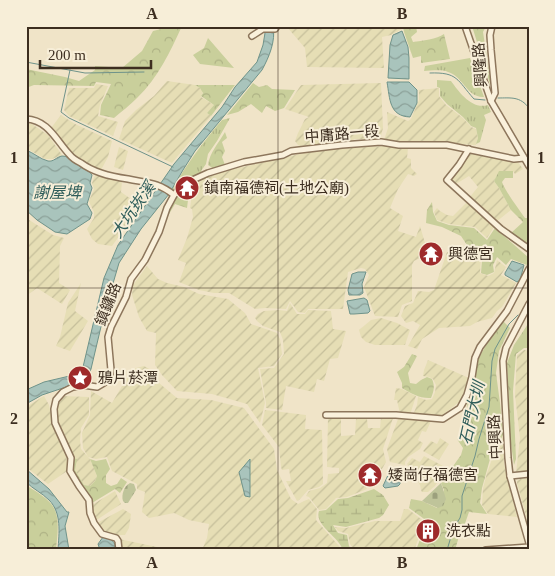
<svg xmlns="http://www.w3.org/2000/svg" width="555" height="576" font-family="'Times New Roman','Noto Sans TC',serif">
<defs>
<pattern id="farmland-furrows" width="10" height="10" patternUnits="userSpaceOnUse" patternTransform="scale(1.25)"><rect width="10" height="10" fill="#e6deb5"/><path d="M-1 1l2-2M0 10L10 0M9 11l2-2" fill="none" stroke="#c6bf9b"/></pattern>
<pattern id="grass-tufts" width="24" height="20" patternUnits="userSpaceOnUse" patternTransform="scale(1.25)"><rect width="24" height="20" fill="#c9cf9b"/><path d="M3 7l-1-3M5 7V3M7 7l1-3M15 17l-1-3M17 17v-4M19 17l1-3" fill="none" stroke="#aeb285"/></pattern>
<pattern id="forest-crowns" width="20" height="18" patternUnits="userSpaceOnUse" patternTransform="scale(1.25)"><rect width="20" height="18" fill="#c9cf9b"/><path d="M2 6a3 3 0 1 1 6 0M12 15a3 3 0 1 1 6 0" fill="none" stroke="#aeb285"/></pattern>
<pattern id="wetland-marsh" width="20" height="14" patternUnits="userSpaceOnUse" patternTransform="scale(1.25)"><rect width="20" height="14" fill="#c9cf9b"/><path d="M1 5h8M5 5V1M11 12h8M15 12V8" fill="none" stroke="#aeb285"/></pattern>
<pattern id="cemetery-stones" width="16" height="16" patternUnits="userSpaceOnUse" patternTransform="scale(1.25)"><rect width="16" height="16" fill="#bfc49a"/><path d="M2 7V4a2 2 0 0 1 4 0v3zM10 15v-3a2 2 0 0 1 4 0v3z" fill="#9ca07d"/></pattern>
<pattern id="water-waves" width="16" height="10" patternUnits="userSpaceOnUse" patternTransform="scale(1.25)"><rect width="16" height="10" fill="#a9c4bc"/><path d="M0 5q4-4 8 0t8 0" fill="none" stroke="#8ba098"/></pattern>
</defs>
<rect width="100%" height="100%" fill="#f0e4c8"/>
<g fill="url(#farmland-furrows)">
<path d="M402,26v3l-11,6 -9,2 2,31 -77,-1 -2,-19 -18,-21z"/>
<path d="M167,81l28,4 5,3 3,3 -2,6 13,8 -7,8 4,3 -39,47 -53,-24 6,-18 11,-11 18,-14z"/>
<path d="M381,83l2,45 -3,12 -25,-1 -9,3 -46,4 -2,-1 -3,-4 3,-8 7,-14 4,-2 -24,-8 16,-24z"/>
<path d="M96,84l12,2 -8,19 -2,11 20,6 -5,14 -44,-20 -5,-6 5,-22h25z"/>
<path d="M439,88v8l7,9 17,13 8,9 5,2 2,9 -2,7h-2l-44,-3 -22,1 -14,-1 -10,-2 4,-12 -1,-16 21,9 3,-2 8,-19v-10z"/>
<path d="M61,115l14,9 37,17 -4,16 -7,13 -13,-5 -16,-11 -21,-26z"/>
<path d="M26,123l6,1 16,11 14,20 -10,4h-7l-19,-11z"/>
<path d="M385,146l23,2 -1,10 4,1v9l6,6 -3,2 -6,-2 -10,15 -8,19 13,8 -5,15 18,6 4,-11 5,17 -3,14 -8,4 -2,4v36l-10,4 -4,12 -23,-1 -11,-29 5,-12 -4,-6 -4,-1 -13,4 -5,37h-35l-3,4 -7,-1 -8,-11 -4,8 -21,-1 -10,1 -26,-16h-15l-15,-3 -20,-8 7,-19 -8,-3 9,-22 6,-21 -1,-8 -2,-1 3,-21 10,-8 22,-8 92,-21z"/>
<path d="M119,147l9,4 -5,19 -9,-3z"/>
<path d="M470,153l48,9 5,7 -8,5 -2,-3 -14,1 -5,9 5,7 12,22 -15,12 -27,-24 9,-11 -9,-11 -13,8 -6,-4z"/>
<path d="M95,175l27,6 -1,11 20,14 -29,40 -14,-2 -6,-5 -5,-10 7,-11v-6l-4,-8 -1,-3 5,-12 -2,-6z"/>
<path d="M467,202l27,25 -7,11 -12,-11 -26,-3 -12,-4 -3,-8 3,-4 3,3 7,4 6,1z"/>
<path d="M26,218l27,17 11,3 -4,8 -1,37 11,7 -8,14 -25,-16 -11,8z"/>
<path d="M447,252l19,2 2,2 -2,4 2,2 10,-4 3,2 -1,13 8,3 6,-3 3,-13 9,7 -5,8 15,8 -14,24 -5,4 -5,7 -15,4 -7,4 -31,2 -17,11 -5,10 -9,-3 12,-21 -7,-4 -7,2 -5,-7 4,-10 8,-3 5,-12 11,1 5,-2z"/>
<path d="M147,266l11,13 9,4 17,4 15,7 29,5 17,14 6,11 26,9 3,6 2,15 -8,12 -16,2 7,35 -5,20 -13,-19 -35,-10 -35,-3 -15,-16 -7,-10 1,-32 -9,-2 -8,-14 -7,-22 1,-10z"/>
<path d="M81,283l-6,28 13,10 -18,30 -14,-5 4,-9 8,-34z"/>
<path d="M290,303l7,11h8l3,-4 23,1 2,18 13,2 -8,27 -8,1 -6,22 -7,-2 -3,13 -28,-6 -4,24 -16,-2v-5l-6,-34 14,-1 10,-14 -1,-14 -3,-8 -17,-6 -6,-5 -2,-3 3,-4 6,-3 15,-1 8,1z"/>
<path d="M381,318l16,5 13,7 -5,15h-30l-9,-3 -5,-5 -2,-7 12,-10z"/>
<path d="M524,350l5,1v121l-13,1 4,-35 -5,-43 2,-40z"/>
<path d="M428,360l41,18 -6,19 -4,5 -15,12 -7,3 -24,-2 4,-10 1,-8 8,3 6,-1 3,-7 1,-7 -3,-6 -4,-2 -6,-1 1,-6z"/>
<path d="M144,366l7,4 8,13 18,15 34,2 33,8 30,41 3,21 14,29 7,5 6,-3 5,-2 8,10 -1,11 23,26 2,4h-139l5,-12 2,-14 -20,-4 -15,-7 -25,5 -7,-6 3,-20 -8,-3v-5l-25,-13 -5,-14 -11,2 -8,-2 -5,-9 -1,-15 8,-18 1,-24 21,12 20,-34z"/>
<path d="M396,388l6,1 14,7 -6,19 -10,-1 -3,-14h-3z"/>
<path d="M44,396l5,9 4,21 14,33v12l-19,13 -22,-17v-60z"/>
<path d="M62,396l27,1v18l-8,13 -1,13 1,8 9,10 7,17 -2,5 -5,5 -6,-1 -9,-15 -3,-12 -16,-38v-10l2,-9z"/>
<path d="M265,410l41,5 -1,14 17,1 1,54 -4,3 -11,3 -9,10 -2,1 -11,-20h5l-2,-12 -7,1 -1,-3 -2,-20 -17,-22z"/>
<path d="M328,417l13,1v18l14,-1 1,-16h11l1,9h12l1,-10h12l-10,31 3,13 -7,12 -13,-7 -8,7 9,15 -20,8 -11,1 -10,11 -7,1 -10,-13 -3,-1 3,-5 11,-3 7,-5 1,-9 11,-1v-5l-12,-1z"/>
<path d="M398,419l33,2 -5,11 -4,-1 -4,9 5,3 -3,6 -12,8 -3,5v3l-15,-3 -3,-13z"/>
<path d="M503,437l1,27 13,53 -29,-3 -6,-9 1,-17 4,-15 5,-14z"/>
<path d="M440,438l9,6 -10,16 -16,-9 8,-10 6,3z"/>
<path d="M424,456l23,12 -12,18 -7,6h-6l-1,-2 -1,-5 -13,-21 5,-6 8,4z"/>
<path d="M529,478v48l-12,-43v-2l3,-2z"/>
<path d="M115,491l6,13 -26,17 -3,-16z"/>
<path d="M123,509l8,5 -2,14 -4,7h-10l-12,-3 -6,-9z"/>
<path d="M404,509h4l17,13 -11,28h-60l-4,-6 -2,-10 -10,-3 -3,-4 11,1 29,-7h25z"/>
<path d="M119,539l38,8 1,3h-37z"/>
</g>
<g fill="url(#grass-tufts)">
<path d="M470,58l14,39c-17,1 -21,-21 -36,-25 -7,-3 -17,-1 -24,-1l1,-5z"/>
<path d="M437,80l14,1c8,11 21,29 37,24l3,7 -7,3 2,5 -6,22 -4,2 2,-6 -2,-10 -5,-2 -8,-9 -16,-13 -7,-8v-8l-3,-1z"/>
<path d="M230,118l-13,23 -9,13 -2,10 -5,7 1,2 -26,17 -5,1c15,-26 32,-49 51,-71z"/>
</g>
<g fill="url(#forest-crowns)">
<path d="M166,26h16c-12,26 -24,52 -45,72 -7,7 -16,14 -23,20l-14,-3 1,-10 10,-21 -15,-2 -2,4 -60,-1 -8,3v-19l39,8 14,4 16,-11v-4l27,2 20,-17 11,-20 12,-3z"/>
<path d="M403,26h13l1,6 -6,5 2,5c9,-1 24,-3 31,-8l6,25 -29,4v-7l-8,2 -9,-26z"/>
<path d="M472,26h14l-3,6 8,52h-1z"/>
<path d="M208,38l26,30 -34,-4 -7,-9 11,-7z"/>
<path d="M253,83l6,4 8,-2 5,4 23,1 -11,18 -9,3 -9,-5 -4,7 -11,-9 -13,8 -11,3z"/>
<path d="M195,85h40l-24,31 -4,-3 7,-8 -13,-9 2,-3 -3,-5z"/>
<path d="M225,132l2,6 -5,4 3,9 -3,6 3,8 -11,4 -6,-4c2,-13 10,-21 17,-33z"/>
<path d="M499,171h14v7h-8l-3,4c3,9 17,27 23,36h4l-2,27 -16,-12 12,-11 -12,-12 -12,-22 -5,-7z"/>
<path d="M184,187v3l5,2 -2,16 -12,-4 -13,22 6,-17z"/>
<path d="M432,202l1,10 4,9 12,4 25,3 13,12 8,-12 34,30 -2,7 -16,-6 -5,6 -9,-8 -4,8 1,7 -7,3 -6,-2 1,-13 -4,-3 -6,2 1,-8 -6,-6 -6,-9 -19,-9 -16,-4 1,-13z"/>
<path d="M503,321l7,7 -11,23 -3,22 4,30 3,32 -13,24 -8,29 -2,15 7,11 -18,-2 -7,20 -2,1 -5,17h-39l11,-29 -18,-13 2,-9 11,2 15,7 7,-18 -3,-7 20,-28 2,-7 -6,-9 6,-4 4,-9 2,-10 -2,-13 6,-19 4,-23 11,-19z"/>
<path d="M529,321v27h-5l-8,6 -3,37 3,68 -2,6 -5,-35v-21l-2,-46 7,-18 12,-18z"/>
<path d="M412,354l5,2 -9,17 2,10 6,1 5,-4 6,-3 5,2c3,7 2,12 -1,19 -10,1 -21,-5 -29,-10v-5l-5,-11 7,-5z"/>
<path d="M72,458l5,1 -2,11 9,15 6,1 5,-5 2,-5 -7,-17 6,2 10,-2 4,10 -4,6v8l5,3 6,-2 4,-6 6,4 -7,11 -5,-4 -23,14c-2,-12 -16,-20 -19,-32 -1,-4 -1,-9 -1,-13z"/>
<path d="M26,485c9,6 20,12 26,20 9,12 5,31 4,45h-30z"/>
</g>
<path fill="url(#wetland-marsh)" d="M374,489l9,6 6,10 -6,10 -4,3 -33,9 -13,-2 5,8 9,2 2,11 3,4h-9c-5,-14 -29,-25 -24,-39l7,-1 12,-11 10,-1z"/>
<g fill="url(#cemetery-stones)">
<path d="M130,483l4,1 2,6 -8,13h-3l-2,-2c-2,-6 1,-15 7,-18z"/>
<path d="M441,483l5,16 -3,7 -5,2 -16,-7z"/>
</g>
<g fill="url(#water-waves)" stroke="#6f938a">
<path d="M264,26h9c3,15 -4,31 -11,44l-67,81 -12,19 -14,24 -28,35 -22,34 -15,51 -13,55 -3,8 -22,10 -24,8 -16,9v-14l18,-8 34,-8 5,-7 21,-89 14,-33 56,-81 48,-57 13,-20 22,-25 6,-17 2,-12z"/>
<path d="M402,31l6,16 1,11v21l-21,-1 2,-33 3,-10z"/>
<path d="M387,82h22l8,8v13l-7,14c-21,-1 -20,-18 -23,-35z"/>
<path d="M26,150c8,3 14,9 22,11 6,1 8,-4 14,-5 7,-1 27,14 30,19l-2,8 2,5 -5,16 5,9 -2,6 -23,15 -12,-2 -18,-12 -11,-10z"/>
<path d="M512,261l12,4 -4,15 -3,2 -12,-7v-2z"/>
<path d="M358,272h8l-4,12 1,9 -3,2h-11l-1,-5 4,-16z"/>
<path d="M364,298l3,2 3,11 -2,2 -14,1h-4l-3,-13z"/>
<path d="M250,459v38l-5,-1 -6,-24z"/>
<path d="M26,469l23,20 18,23h2l-4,14 4,24h-11c1,-17 4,-37 -9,-50 -7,-7 -16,-11 -23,-18z"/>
<path d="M389,473l11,1v10l-2,2 -13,2 -2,-2z"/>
<path d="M103,537c7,1 14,5 12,13h-15l-2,-6z"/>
</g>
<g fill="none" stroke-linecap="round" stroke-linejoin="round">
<g stroke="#6f938a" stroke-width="1">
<path d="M26,62l59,11 59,-1"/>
<path d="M70,70l-9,42 8,6 104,49"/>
<path d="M430,73c28,-1 27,7 44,26l11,1"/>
<path d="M498,98c13,0 22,-2 31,10"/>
<path d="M447,550l7,-23 6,-9 2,-8v-14l13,-40 4,-17 10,-32 3,-46 3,-12 14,-25 9,-9"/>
</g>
<defs>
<g id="minor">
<path d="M465,26l26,75 38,65"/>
<path d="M252,36l11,-7h12l2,-3"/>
<path d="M491,101l4,-8 -4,-43 -1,-15 2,-9"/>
<path d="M26,119c22,1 30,21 43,35 3,4 8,7 12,9 12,9 32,14 47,16 19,4 30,3 46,16"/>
<path d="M469,149l-10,16 -12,15 54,49 28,20"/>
<path d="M529,304l-23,44 -3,13 5,97 2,18 19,67"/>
<path d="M326,415h70l47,4 17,-11 7,-13 5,-18 3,-19 5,-11 27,-36 22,-42"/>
<path d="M510,476l19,-2"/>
<path d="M119,550l-1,-9 -2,-3 -14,-4 -8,-11 -4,-10 -1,-13 -10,-14 -9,-15 1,-13 -16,-35 -1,-14 2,-9 7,-8 10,-5 10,-2 14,2 10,-6 3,-5 1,-6 -3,-33 3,-10 15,-30 5,-18 14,-19 14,-28 8,-24 7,-13 6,-7 6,-5 22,-10 36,-11 39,-7 8,-4 51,-6 39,-3 18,3h48l67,14 10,-1"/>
<path d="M486,550l43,-3"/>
</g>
</defs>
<use href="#minor" stroke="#8d765c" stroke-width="8"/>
<use href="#minor" stroke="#faf1dc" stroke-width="5"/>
</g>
<path fill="none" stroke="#3d2e20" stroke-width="1" stroke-opacity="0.55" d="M278,26v524M26,288h503"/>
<defs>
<symbol id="temple-disc" viewBox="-11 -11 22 22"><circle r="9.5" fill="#9e2a2b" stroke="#f7eed8"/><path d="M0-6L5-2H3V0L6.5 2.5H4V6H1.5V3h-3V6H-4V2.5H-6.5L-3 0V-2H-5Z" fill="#fff"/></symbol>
<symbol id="sight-disc" viewBox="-11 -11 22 22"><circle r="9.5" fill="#9e2a2b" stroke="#f7eed8"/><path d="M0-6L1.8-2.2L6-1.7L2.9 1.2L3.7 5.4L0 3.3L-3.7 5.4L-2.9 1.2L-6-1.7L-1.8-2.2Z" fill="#fff"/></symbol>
<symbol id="building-disc" viewBox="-11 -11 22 22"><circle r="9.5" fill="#9e2a2b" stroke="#f7eed8"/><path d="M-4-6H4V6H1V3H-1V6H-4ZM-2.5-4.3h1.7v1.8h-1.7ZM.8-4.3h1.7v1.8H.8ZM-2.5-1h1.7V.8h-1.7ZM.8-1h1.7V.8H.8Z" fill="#fff"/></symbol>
</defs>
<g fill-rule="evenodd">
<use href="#temple-disc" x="173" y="174" width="28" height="28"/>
<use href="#temple-disc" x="417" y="240" width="28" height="28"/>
<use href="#sight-disc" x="66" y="364" width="28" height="28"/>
<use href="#temple-disc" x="356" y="461" width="28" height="28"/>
<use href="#building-disc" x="414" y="517" width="28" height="28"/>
</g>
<g text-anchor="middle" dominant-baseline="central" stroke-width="4" stroke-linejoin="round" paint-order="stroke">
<g font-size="15" fill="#3d2e20" stroke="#f7eed8">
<text transform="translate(480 65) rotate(-94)">興隆路</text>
<text transform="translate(342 134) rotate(-5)">中庸路一段</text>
<text transform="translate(108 304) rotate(-68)">鎮鏞路</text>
<text transform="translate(495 437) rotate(-93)">中興路</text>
</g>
<g font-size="15" fill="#3d2e20" stroke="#f7eed8" text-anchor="start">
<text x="204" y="188">鎮南福德祠(土地公廟)</text>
<text x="448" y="254">興德宮</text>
<text x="98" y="378">鴉片菸潭</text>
<text x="388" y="475">矮崗仔福德宮</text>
<text x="446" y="531">洗衣點</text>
</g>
<g font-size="16" font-style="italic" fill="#2f5d5a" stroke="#f7eed8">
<text x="57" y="192">謝屋埤</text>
<text transform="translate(133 210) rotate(-55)">大坑崁溪</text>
<text transform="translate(472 413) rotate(-77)">石門大圳</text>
</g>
</g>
<rect width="555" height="576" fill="none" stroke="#f7eed8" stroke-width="55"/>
<path d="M40 60v8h111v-8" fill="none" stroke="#3d2e20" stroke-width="2.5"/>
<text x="48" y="60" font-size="15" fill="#3d2e20" stroke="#f7eed8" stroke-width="4" paint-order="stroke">200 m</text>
<rect x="28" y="28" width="500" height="520" fill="none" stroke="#3d2e20" stroke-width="2"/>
<g font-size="16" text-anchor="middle" font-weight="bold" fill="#3d2e20">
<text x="152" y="19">A</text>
<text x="402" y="19">B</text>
<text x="14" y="163">1</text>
<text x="541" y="163">1</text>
<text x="14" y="424">2</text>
<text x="541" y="424">2</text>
<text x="152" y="568">A</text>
<text x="402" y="568">B</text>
</g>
</svg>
